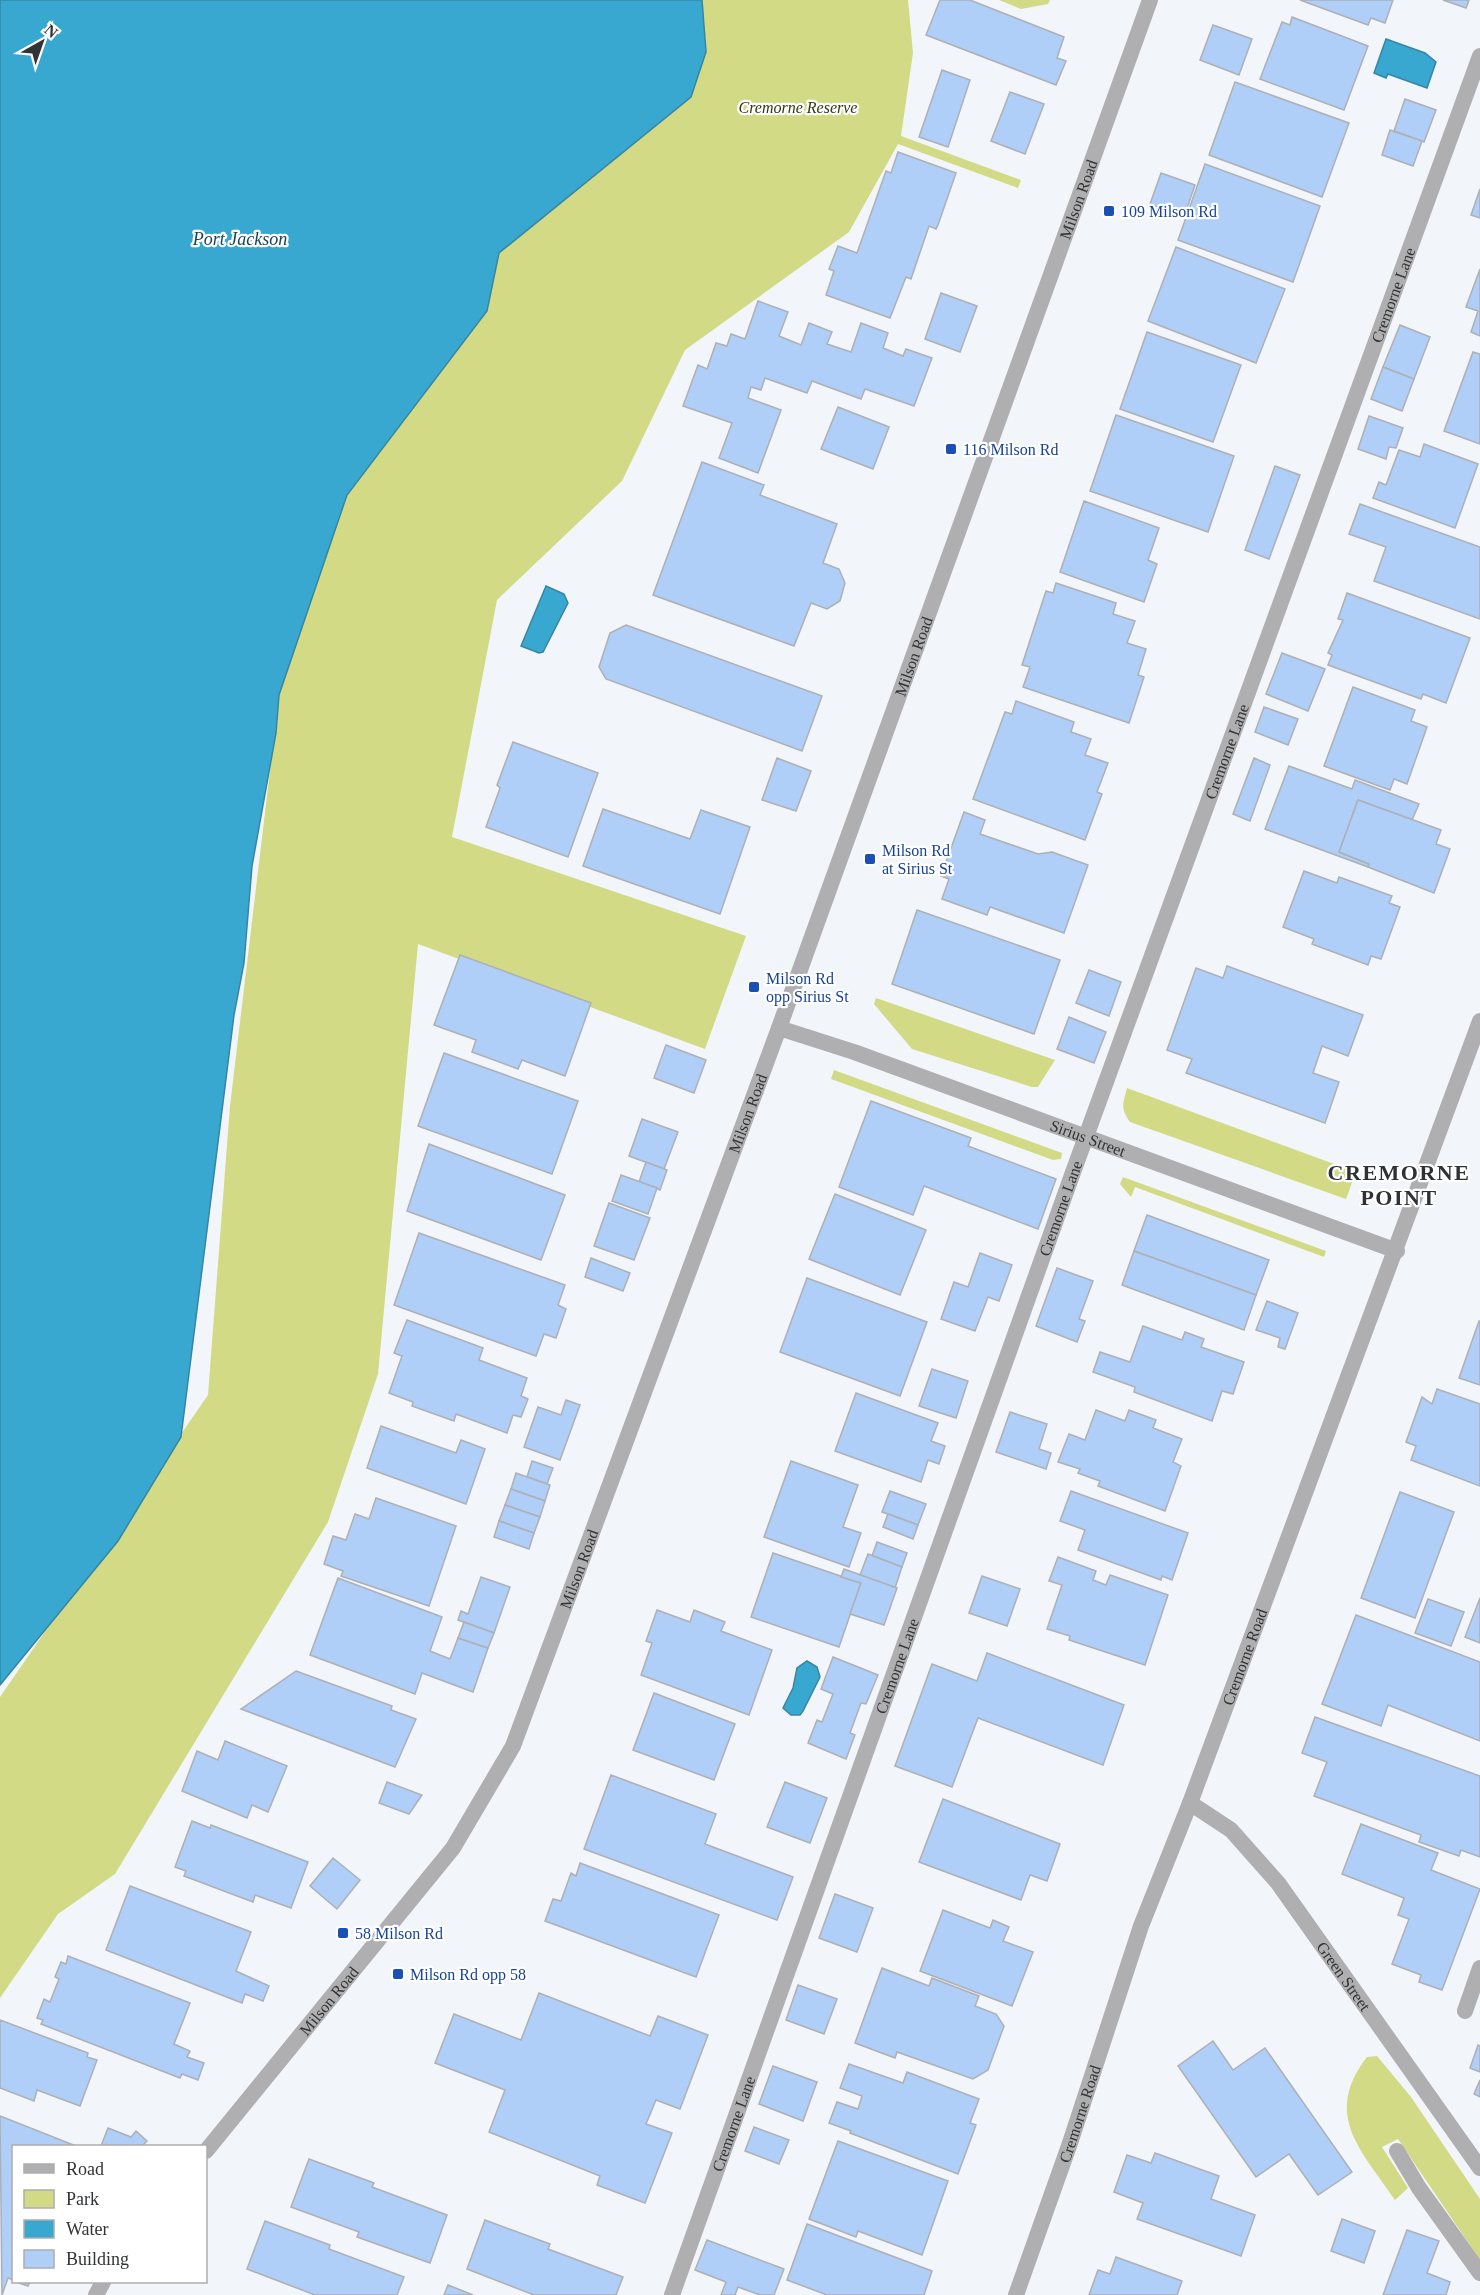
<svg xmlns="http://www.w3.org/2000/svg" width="1480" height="2295" font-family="Georgia,serif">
<rect width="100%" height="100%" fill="#f2f6fb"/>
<g fill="#d2da85">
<path d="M702,0h206l5,53 -12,83 120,44 -3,8 -120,-44 -49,88 -164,118 -63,131 -125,119 -45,237 294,99 -41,113 -287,-105 -40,430 -50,148 -213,352 -57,40 -58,84v-301l208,-302 22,-289 49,-411 68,-200 140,-184 12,-58 192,-156 15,-45z"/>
<path d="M999,0h51l-2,4 -27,5z"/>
<path d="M876,998l179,62 -17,27h-6l-120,-38 -38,-45z"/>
<path d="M834,1070l228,83 -1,6 -8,1 -222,-81z"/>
<path d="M1127,1088l229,84 -10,27 -216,-77c-10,-15 -7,-18 -3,-34z"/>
<path d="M1123,1177l203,74 -2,6 -189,-70 -4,10 -11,-13z"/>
<path d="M1377,2056l34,41 69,102v61l-82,-121 -16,8 26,41 -13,12c-33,-49 -73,-85 -28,-143z"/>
</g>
<g fill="#39a8d0" stroke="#3785a2" stroke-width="1.5">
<path d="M0,0h702l4,52 -15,45 -192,156 -12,58 -140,184 -68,200 -3,38 -24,133 -8,97 -10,52 -53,422 -63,104 -118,144z"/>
<path d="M1386,39l39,14 11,9 -9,26 -39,-14 -2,4 -12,-5z"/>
<path d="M546,586l18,8 4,9 -25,49 -4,1 -18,-7z"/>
<path d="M807,1661l10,6 3,10 -17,34 -3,4h-9l-8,-7 10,-20 4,-20z"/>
</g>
<g fill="#afcef8" stroke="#adb0b5" stroke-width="1.5">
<path d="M940,0h30l94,37 -7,21 9,3 -10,24 -130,-50z"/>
<path d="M1300,0h93l-8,23 -14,-5 -3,7z"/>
<path d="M1443,0h26l-3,8z"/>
<path d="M1292,17l76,29 -24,64 -84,-31 22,-57 8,3z"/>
<path d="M1213,25l39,14 -13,36 -39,-15z"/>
<path d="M942,70l28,10 -22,67 -29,-10z"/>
<path d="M1235,82l114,41 -27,74 -113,-42z"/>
<path d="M1010,92l34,12 -19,50 -34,-13z"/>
<path d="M1405,99l31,11 -12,32 -30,-11z"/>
<path d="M1390,130l32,11 -9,25 -31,-11z"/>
<path d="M898,152l58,21 -18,52 -2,4 -7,-3 -18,53 -5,-2 -16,41 -64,-23 8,-24 -5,-2 9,-23 19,7 29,-82 5,2z"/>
<path d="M1205,164l115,42 -27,76 -115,-42z"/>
<path d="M1161,173l34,12 -11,32 -34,-13z"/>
<path d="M1480,189v29l-9,-3z"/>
<path d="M1176,247l109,42 -29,74 -108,-42z"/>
<path d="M1480,269v67l-9,-4 7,-21 -12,-4z"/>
<path d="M941,293l36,13 -17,46 -35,-13z"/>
<path d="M758,301l30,11 -9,24 22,9 8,-22 23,9 -5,12 24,8 10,-29 27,10 -5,15 20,8 3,-7 26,9 -18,48 -49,-17 -4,10 -49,-18 -5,12 -42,-15 -4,12 -10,-3 -3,11 33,12 -23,63 -39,-15 13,-35 -49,-17 15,-41 9,4 9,-26 11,3 4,-12 14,5z"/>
<path d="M1400,325l30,12 -16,42 -31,-12z"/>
<path d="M1147,332l94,33 -28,77 -93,-33z"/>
<path d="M1473,352l7,2v90l-36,-13z"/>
<path d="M1383,367l31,12 -12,32 -31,-12z"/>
<path d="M838,407l51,20 -16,42 -52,-20z"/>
<path d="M1116,415l118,41 -26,76 -118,-41z"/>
<path d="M1369,416l34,12 -7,20 -7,-1 -3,12 -28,-10z"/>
<path d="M1424,444l54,20 -23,64 -82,-30 6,-16 7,3 13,-35 21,7z"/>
<path d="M702,462l62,23 -4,10 77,29 -14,39 16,6 6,14 -5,18 -13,8 -16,-6 -17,43 -141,-51z"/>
<path d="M1275,466l25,9 -31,84 -24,-9z"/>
<path d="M1084,501l75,27 -11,32 9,4 -13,38 -84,-30z"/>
<path d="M1360,504l120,43v72l-106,-38 12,-34 -37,-13z"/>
<path d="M1056,583l60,20 -3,11 22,7 -8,22 19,6 -8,26 6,2 -15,46 -106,-36 7,-20 -8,-2 24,-74 7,2z"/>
<path d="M1347,593l123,45 -24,65 -23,-9 -2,5 -93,-34 4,-10 -4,-2 15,-33 -5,-1z"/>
<path d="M626,625l196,71 -20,55 -196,-72 -7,-12 11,-34z"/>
<path d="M1282,653l43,16 -17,42 -42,-17z"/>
<path d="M1353,687l62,23 -4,11 16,6 -20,57 -13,-5 -4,11 -66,-24z"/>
<path d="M1016,701l58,21 -3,10 20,7 -6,16 23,8 -11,29 5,2 -17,46 -112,-41 32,-87 7,2z"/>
<path d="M1264,707l34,12 -10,26 -33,-13z"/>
<path d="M513,742l85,31 -30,84 -82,-30 14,-39 -3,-3z"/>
<path d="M777,758l34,13 -15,40 -34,-11z"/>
<path d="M1254,758l16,7 -20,56 -17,-7z"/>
<path d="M1289,766l63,23 3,-9 64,24 -7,16 -54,-20 -19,52 30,12 -1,3 -103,-38z"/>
<path d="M1358,800l83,30 -5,14 14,5 -16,44 -66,-26 1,-3 -30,-12z"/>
<path d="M603,809l87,30 11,-29 49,17 -30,87 -137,-48z"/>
<path d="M964,812l21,8 -5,14 58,20 14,-2 36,13 -24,68 -74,-26 -3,8 -45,-16 7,-20 -8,-3z"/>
<path d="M1304,871l33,12 2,-6 53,19 -3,7 11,4 -19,52 -10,-3 -3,9 -56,-21 2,-5 -31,-12z"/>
<path d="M917,910l143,50 -26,74 -142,-50z"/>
<path d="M460,955l131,48 -26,73 -43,-16 -4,9 -46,-17 4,-12 -42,-15z"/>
<path d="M1227,966l136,49 -15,41 -26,-10 -9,27 26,9 -14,41 -139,-50 6,-14 -25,-9 29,-82 27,10z"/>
<path d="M1089,970l32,12 -12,34 -33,-13z"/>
<path d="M1069,1017l37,15 -12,31 -37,-14z"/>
<path d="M666,1045l40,15 -12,33 -40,-15z"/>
<path d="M444,1053l134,48 -26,73 -134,-48z"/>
<path d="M871,1101l100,37 -3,8 88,33 -18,50 -114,-43 -11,29 -74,-28z"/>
<path d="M642,1119l36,13 -14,37 -35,-13z"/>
<path d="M429,1144l136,51 -24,65 -134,-49z"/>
<path d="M646,1162l21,8 -7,20 -21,-8z"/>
<path d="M621,1175l36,13 -9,26 -36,-13z"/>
<path d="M835,1194l91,36 -26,65 -91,-36z"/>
<path d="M609,1203l41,15 -16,42 -40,-14z"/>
<path d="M1147,1215l122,45 -13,35 -122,-44z"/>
<path d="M419,1233l146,52 -7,20 8,4 -10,29 -12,-4 -8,22 -142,-51z"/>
<path d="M1134,1251l122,44 -12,35 -122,-45z"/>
<path d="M980,1253l32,12 -13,36 -11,-4 -13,34 -34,-12 13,-37 14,5z"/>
<path d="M591,1258l39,15 -7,18 -38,-14z"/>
<path d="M1057,1268l36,13 -14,38 6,2 -8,21 -41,-16z"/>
<path d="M807,1278l120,44 -27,74 -120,-44z"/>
<path d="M1267,1301l31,12 -13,36 -7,-2 2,-9 -24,-8z"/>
<path d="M407,1320l76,28 -4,12 48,18 -6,18 7,3 -7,18 -8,-2 -6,18 -51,-19 -2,7 -42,-15 1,-4 -24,-9 13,-37 -8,-3z"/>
<path d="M1479,1321h1v64l-21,-7z"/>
<path d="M1143,1326l39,14 3,-8 19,7 -3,8 43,15 -11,32 -11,-3 -10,30 -78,-29 1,-5 -42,-15 7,-20 30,10z"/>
<path d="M932,1369l36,12 -12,37 -37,-12z"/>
<path d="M1437,1389l43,15v82l-69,-26 5,-14 -10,-4 16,-45 10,7z"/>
<path d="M856,1393l82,30 -7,18 14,5 -6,18 -11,-4 -7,22 -86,-31z"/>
<path d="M566,1400l14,5 -20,55 -36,-13 14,-40 23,8z"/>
<path d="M1096,1410l29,11 4,-11 27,10 -3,8 29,11 -9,23 8,4 -16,45 -67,-25 2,-5 -22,-8 2,-4 -22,-7 11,-28 16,6z"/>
<path d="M1010,1412l37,12 -8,25 12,4 -5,16 -50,-17z"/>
<path d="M381,1426l75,27 5,-13 24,9 -19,55 -99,-36z"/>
<path d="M532,1461l21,7 -6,16 -20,-7z"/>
<path d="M791,1461l67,24 -15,42 18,6 -12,34 -85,-30z"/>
<path d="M516,1473l34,12 -5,16 -34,-12z"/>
<path d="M511,1489l34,12 -5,16 -35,-12z"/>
<path d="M890,1491l36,13 -8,21 -36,-13z"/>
<path d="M1071,1491l117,42 -16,47 -10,-4 -1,4 -83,-30 7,-20 -25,-9z"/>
<path d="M1400,1492l54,20 -39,106 -54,-20z"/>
<path d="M376,1498l80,28 -27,80 -88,-30 2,-5 -19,-7 9,-28 13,4 9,-26 14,5z"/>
<path d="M505,1505l35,12 -6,16 -35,-12z"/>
<path d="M888,1514l30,11 -5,14 -30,-12z"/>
<path d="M499,1521l35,12 -5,16 -35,-12z"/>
<path d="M877,1542l30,11 -5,14 -30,-11z"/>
<path d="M773,1553l88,30 -22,64 -88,-30z"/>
<path d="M868,1554l34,13 -7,21 -35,-13z"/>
<path d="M1058,1557l38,14 -3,9 13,5 4,-10 58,20 -23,70 -76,-25 1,-4 -23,-7 15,-44 -13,-4z"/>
<path d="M844,1569l53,19 -13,37 -34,-11 11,-31 -20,-6z"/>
<path d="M982,1576l38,13 -13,37 -38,-13z"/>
<path d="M481,1577l29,10 -16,46 -36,-13 3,-9 7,3z"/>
<path d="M338,1578l104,39 -12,34 20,8 8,-21 30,10 -15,44 -51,-19 -7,21 -105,-39z"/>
<path d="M1480,1598v45l-15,-6z"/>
<path d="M1428,1599l36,13 -13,34 -36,-13z"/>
<path d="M657,1610l33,12 4,-12 31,12 -4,9 51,19 -23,65 -108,-40 11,-32 -6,-2z"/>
<path d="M1356,1615l124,47v79l-92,-36 -7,21 -59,-22z"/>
<path d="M464,1622l30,11 -6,15 -30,-10z"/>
<path d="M987,1653l137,52 -21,60 -125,-47 -26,69 -57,-21 37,-102 45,17z"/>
<path d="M833,1657l45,18 -12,29 -5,-1 -11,30 5,2 -9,24 -38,-16 9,-23 5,2 11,-28 -12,-5z"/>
<path d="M296,1671l96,35 -1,4 25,9 -21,48 -154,-58z"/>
<path d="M654,1693l81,31 -21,56 -81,-30z"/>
<path d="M1315,1717l165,59v81l-19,-7 -2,6 -40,-14 2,-7 -107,-39 13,-34 -25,-9z"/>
<path d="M225,1741l62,25 -19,46 -16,-7 -5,13 -65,-27 15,-40 21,9z"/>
<path d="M611,1775l105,39 -11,30 88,33 -16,43 -193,-71z"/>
<path d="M387,1782l35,13 -13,19 -30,-11z"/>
<path d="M785,1782l42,16 -17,45 -43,-16z"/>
<path d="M943,1799l117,45 -13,37 -17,-6 -9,25 -102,-38z"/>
<path d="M192,1821l18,7 1,-3 97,37 -17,46 -36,-13 -2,7 -69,-26 2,-5 -11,-4z"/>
<path d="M1361,1824l77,29 -7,17 49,19 -38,101 -23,-8 2,-7 -29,-11 17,-45 -11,-4 6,-17 -62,-24z"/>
<path d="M333,1858l27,22 -23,29 -27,-23z"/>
<path d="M580,1863l139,52 -23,62 -151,-56 8,-22 8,2 10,-28 5,3z"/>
<path d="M130,1886l121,46 -15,39 33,15 -6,15 -18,-7 -3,9 -136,-53z"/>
<path d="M835,1894l38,14 -16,44 -38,-14z"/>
<path d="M943,1910l47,18 3,-8 16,7 -6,14 30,11 -21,54 -92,-35z"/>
<path d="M68,1956l122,47 -16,41 16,7 -3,6 17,6 -6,17 -16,-6 -2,4 -139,-54 2,-4 -6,-2 7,-19 6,3 9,-23 -4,-2 6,-15 5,2z"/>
<path d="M882,1968l47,18 3,-8 47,18 -4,10 21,8 8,12 -16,44 -15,9 -76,-27 -2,6 -40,-15z"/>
<path d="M798,1985l39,14 -13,35 -38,-14z"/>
<path d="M539,1993l111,43 8,-20 50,19 -28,74 -24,-9 -10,24 26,9 -27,70 -48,-18 3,-9 -111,-44 16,-42 -70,-27 19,-49 67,26z"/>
<path d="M0,2020l88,33 -1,4 10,3 -17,46 -43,-16 -3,11 -34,-13z"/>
<path d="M1213,2041l20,29 32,-22 87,124 -34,23 -29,-41 -33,23 -78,-111z"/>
<path d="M1478,2045l2,1v26l-10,-4z"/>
<path d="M849,2064l54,19 4,-11 72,27 -9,24 6,2 -18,49 -108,-41 1,-2 -22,-8 8,-21 21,7 4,-13 -22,-8z"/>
<path d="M773,2066l44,16 -14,39 -44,-17z"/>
<path d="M1480,2080v17l-6,-3z"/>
<path d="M0,2116l76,30h-62v134l-6,-2 -6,17z"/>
<path d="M754,2127l35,13 -10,24 -34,-13z"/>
<path d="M108,2128l23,9 5,-6 11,10 -5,5h-41z"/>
<path d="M838,2141l110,40 -26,74 -64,-24 -2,6 -47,-18z"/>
<path d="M1155,2153l64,23 -8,23 44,16 -14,41 -104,-37 6,-16 -29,-11 13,-37 24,8z"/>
<path d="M309,2159l65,24 -2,4 75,28 -17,48 -73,-26 2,-5 -68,-25z"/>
<path d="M1342,2219l33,12 -11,32 -33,-12z"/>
<path d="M485,2220l65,24 -2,5 75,28 -7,18h-82l-67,-26z"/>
<path d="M265,2221l65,24 -1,4 75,28 -7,18h-82l-68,-26z"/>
<path d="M807,2224l125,47 -8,24h-97l-40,-15z"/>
<path d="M1407,2230l32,11 -12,32 23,9 -4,13h-63z"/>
<path d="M707,2240l77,29 -10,26h-14l-22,-8 -3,8h-14l5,-13 -31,-12z"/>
<path d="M1116,2257l66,24 -5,14h-88l9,-25 12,4z"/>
<path d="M16,2282h14l-2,4z"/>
<path d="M448,2285l25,10h-29z"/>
</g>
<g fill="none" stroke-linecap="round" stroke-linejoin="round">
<g stroke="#afaeb0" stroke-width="16">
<path d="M1465,2011l15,-43"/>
<path d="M1397,2151l22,37 61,85"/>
<path id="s1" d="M672,2295l400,-1120 408,-1119"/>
</g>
<g stroke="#afaeb0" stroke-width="16">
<path id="s2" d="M779,1028l75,24 543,199"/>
<path id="s3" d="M1190,1803l41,27 47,53 202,285"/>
<path id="s4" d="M206,2151l247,-303 60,-102 266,-718 371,-1028"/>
<path d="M96,2295l7,-13"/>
<path id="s5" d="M1016,2295l54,-152 71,-217 49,-123 290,-782"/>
</g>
</g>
<g fill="#1a4fb4" stroke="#fff" stroke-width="2">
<rect x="1103" y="205" width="12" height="12" rx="3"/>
<rect x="945" y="443" width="12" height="12" rx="3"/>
<rect x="864" y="853" width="12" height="12" rx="3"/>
<rect x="748" y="981" width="12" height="12" rx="3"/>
<rect x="337" y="1927" width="12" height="12" rx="3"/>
<rect x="392" y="1968" width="12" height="12" rx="3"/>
</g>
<g text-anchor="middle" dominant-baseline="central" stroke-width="4.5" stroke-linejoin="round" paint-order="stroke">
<g font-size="16" font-style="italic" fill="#343711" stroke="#fff">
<text x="798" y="107">Cremorne Reserve</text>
</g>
<g font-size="16" fill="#313335" stroke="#fff">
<text stroke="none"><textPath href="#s4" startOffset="2156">Milson Road</textPath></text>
<text stroke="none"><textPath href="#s1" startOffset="2126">Cremorne Lane</textPath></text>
<text stroke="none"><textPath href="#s4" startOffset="1670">Milson Road</textPath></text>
<text stroke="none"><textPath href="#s1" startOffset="1640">Cremorne Lane</textPath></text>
<text stroke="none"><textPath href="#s4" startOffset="1184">Milson Road</textPath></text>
<text stroke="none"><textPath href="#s2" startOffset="328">Sirius Street</textPath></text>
<text stroke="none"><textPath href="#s1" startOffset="1154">Cremorne Lane</textPath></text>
<text stroke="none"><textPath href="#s4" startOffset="698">Milson Road</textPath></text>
<text stroke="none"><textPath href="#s5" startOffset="678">Cremorne Road</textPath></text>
<text stroke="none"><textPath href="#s1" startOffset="668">Cremorne Lane</textPath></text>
<text stroke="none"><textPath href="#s3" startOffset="234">Green Street</textPath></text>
<text stroke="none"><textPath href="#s4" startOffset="194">Milson Road</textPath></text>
<text stroke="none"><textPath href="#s5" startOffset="192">Cremorne Road</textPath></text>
<text stroke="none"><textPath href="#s1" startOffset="182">Cremorne Lane</textPath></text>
</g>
<g font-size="16" fill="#164399" stroke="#fff" text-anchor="start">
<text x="1121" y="211">109 Milson Rd</text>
<text x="963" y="449">116 Milson Rd</text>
<text x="882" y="850">Milson Rd<tspan x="882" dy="18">at Sirius St</tspan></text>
<text x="766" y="978">Milson Rd<tspan x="766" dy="18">opp Sirius St</tspan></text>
<text x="355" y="1933">58 Milson Rd</text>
<text x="410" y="1974">Milson Rd opp 58</text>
</g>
<g font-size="18" font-style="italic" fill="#174556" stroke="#fff">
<text x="240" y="239">Port Jackson</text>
</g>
<g font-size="22" font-weight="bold" letter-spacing="1.5" fill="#2e3135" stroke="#fff">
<text x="1399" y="1172">CREMORNE<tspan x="1399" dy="25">POINT</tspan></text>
</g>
</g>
<rect x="12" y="2145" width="195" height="138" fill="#ffffff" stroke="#adadae" stroke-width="1.5"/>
<rect x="24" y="2164" width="30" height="9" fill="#afaeb0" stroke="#adadae" stroke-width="1.5"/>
<text x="66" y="2175" font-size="18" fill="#313335">Road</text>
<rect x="24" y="2190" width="30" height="18" fill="#d2da85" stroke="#adadae" stroke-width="1.5"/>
<text x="66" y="2205" font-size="18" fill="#313335">Park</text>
<rect x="24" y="2220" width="30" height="18" fill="#39a8d0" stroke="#adadae" stroke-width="1.5"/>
<text x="66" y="2235" font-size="18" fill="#313335">Water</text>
<rect x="24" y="2250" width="30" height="18" fill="#afcef8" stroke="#adadae" stroke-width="1.5"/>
<text x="66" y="2265" font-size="18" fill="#313335">Building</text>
<g transform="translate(42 42) rotate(40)" stroke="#ffffff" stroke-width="4.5" paint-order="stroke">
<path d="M0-4.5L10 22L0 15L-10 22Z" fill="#313335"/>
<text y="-9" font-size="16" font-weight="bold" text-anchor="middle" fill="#313335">N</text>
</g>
</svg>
